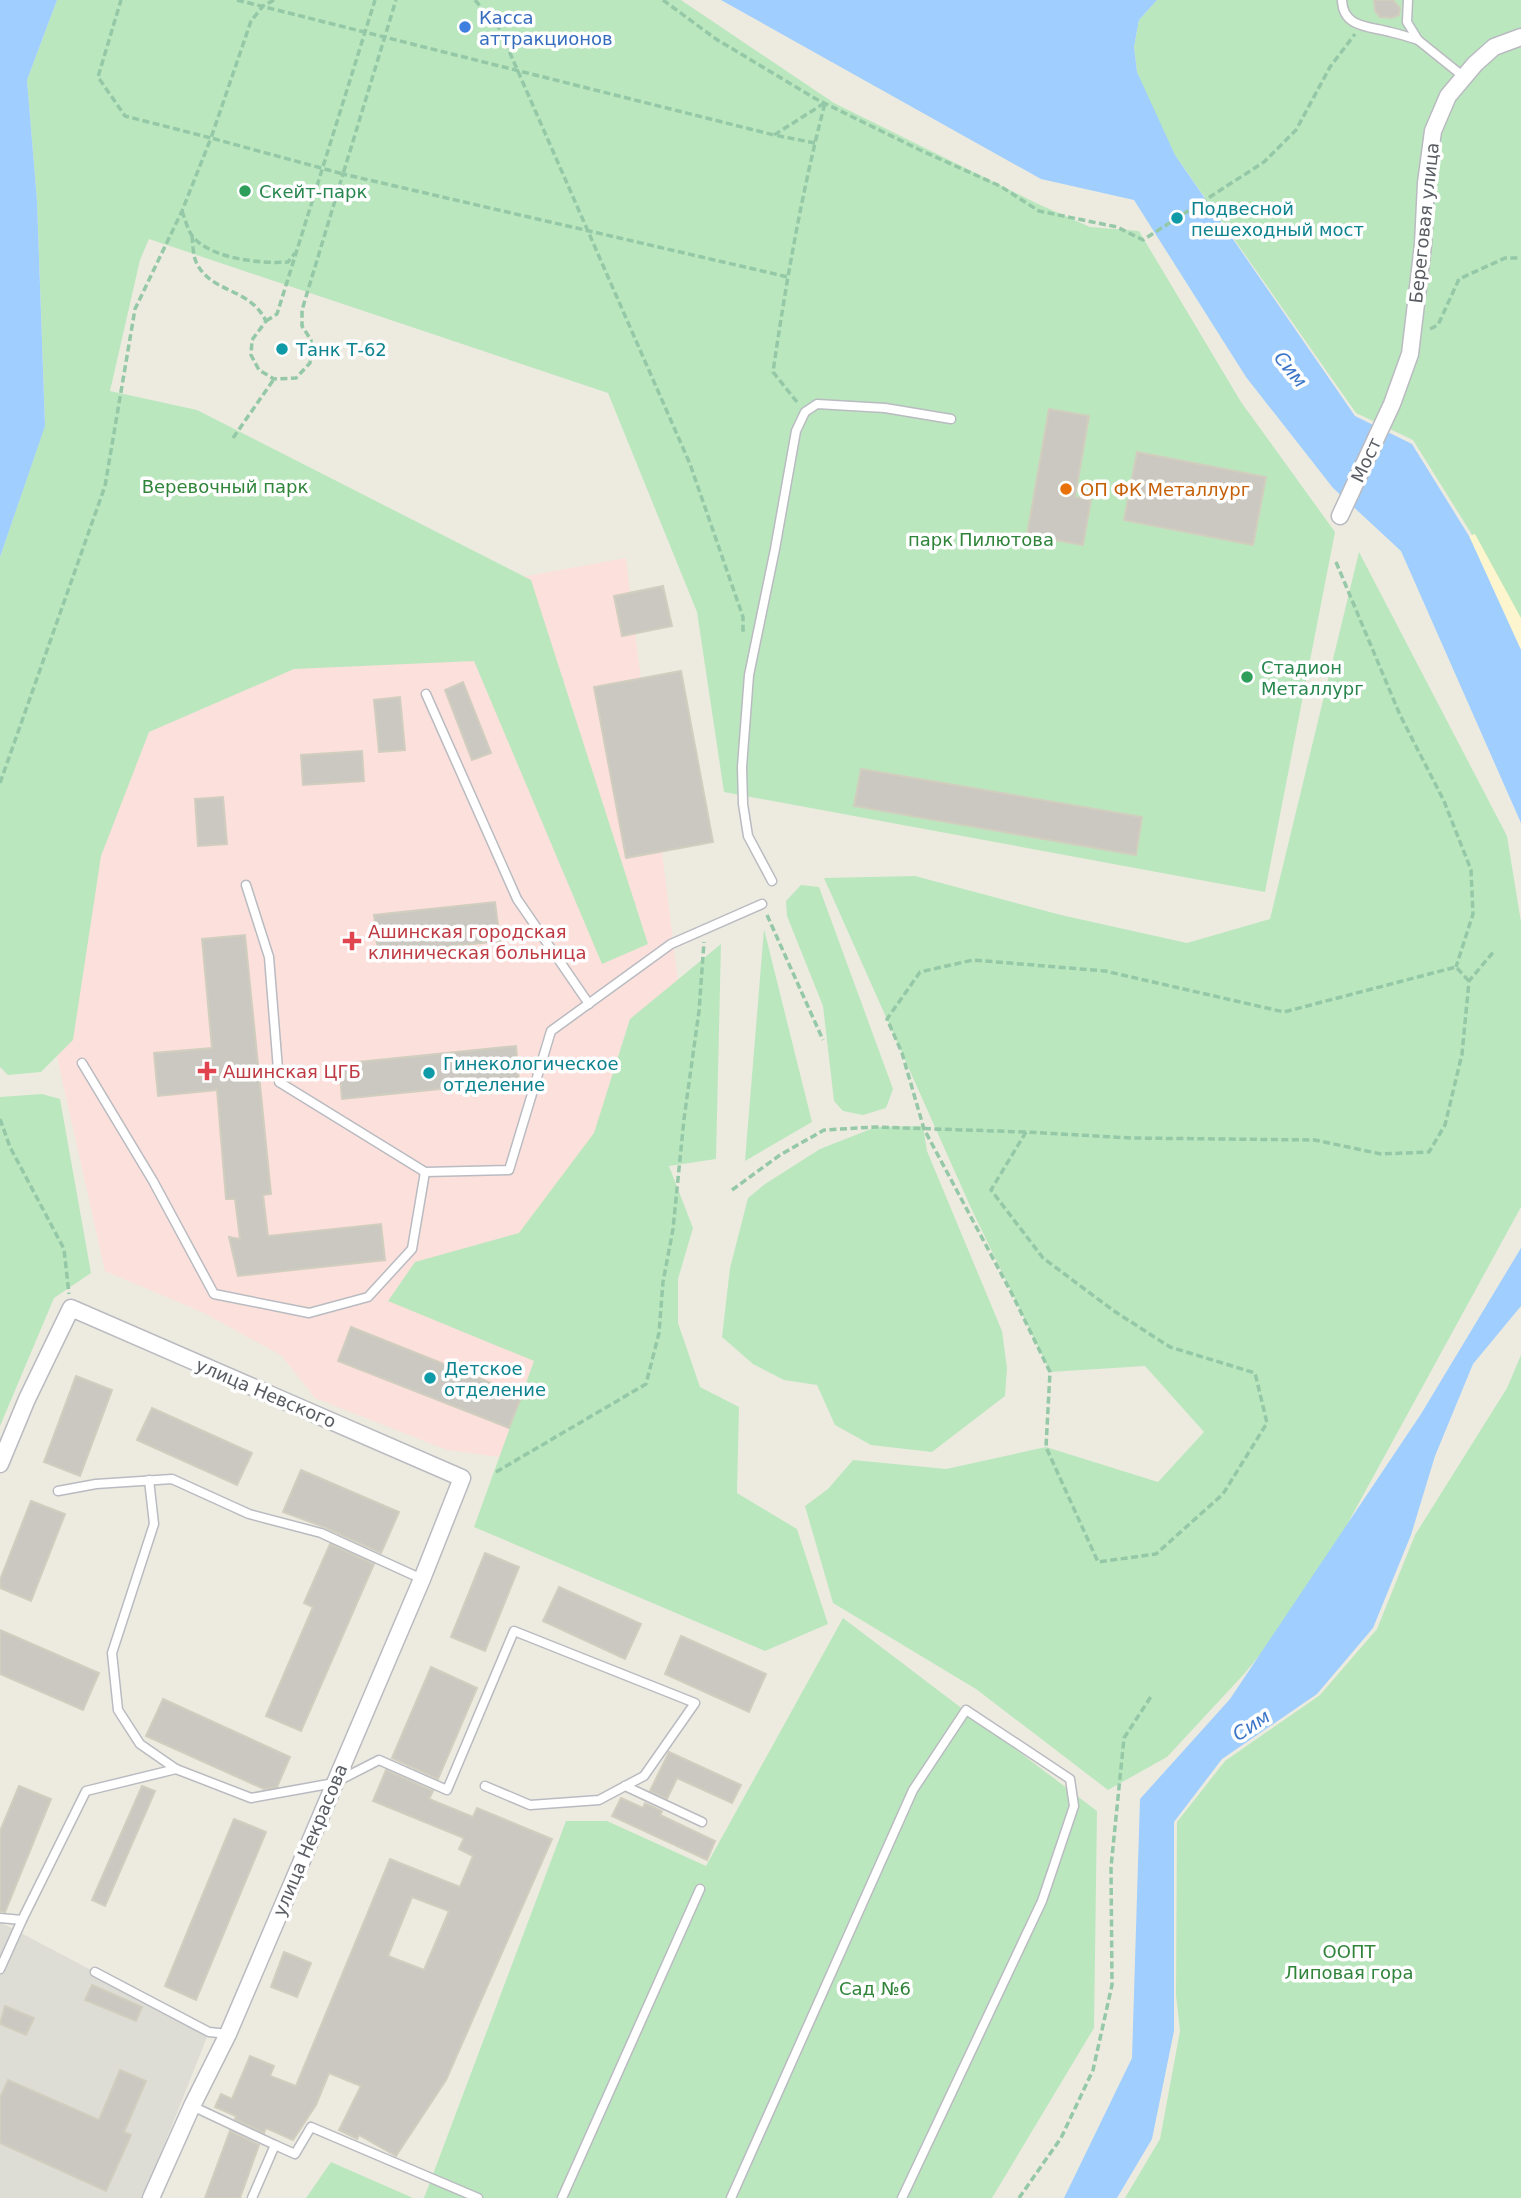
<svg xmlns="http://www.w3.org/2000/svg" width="1521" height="2198" font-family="'DejaVu Sans',sans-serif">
<rect width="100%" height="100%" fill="#edebe0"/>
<path fill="#deddd5" d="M0,1922l209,110 -66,166h-143z"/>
<path fill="#fce0db" d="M626,558l57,464 -43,353 -140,82 -53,-7 -132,-52 -33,-42 -78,-43 -99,-42 -92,-410 106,-211z"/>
<g fill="#bbe7be">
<path d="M57,0h624l153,103 202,100 54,24 49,4 102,171 94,130 -70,360 -541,-100 -27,-180 -89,-219 -459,-154 -9,21 -30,131 87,19 334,170 117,364 -46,20 -128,-303 -180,8 -145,63 -48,124 -28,184 -32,32 -33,3 -8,-8v-510l45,-132 -8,-224 -10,-121z"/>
<path d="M1157,0h364v641l-50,-108 -58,-93 -57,-27 -181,-258 -30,-61 -8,-22 -3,-25 5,-27z"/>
<path d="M1359,552l148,284 14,86v285l-212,387 -64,79 -78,84 -59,33 -132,-101 -143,-86 -28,-97 23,-17 25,-29 93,9 100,-22 112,35 46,-50 -59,-66 -95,6 -79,-164 -147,-330 91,-2 146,39 126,28 83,-24z"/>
<path d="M801,885l18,2 74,202 -7,19 -23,7 -20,-4 -9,-10 -11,-95 -36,-90 -1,-15z"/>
<path d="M764,929l48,193 -67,39z"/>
<path d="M721,944l-5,215 -47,7 24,62 -15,51v44l22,64 39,20 -2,86 60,36 31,95 -63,27 -291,-124 60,-166 -146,-60 27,-39 104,-29 75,-100 36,-114z"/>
<path d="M42,1094l18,5 31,174 -37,25 -54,128v-329z"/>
<path d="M923,1126l4,25 75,180 5,37 -2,28 -73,56 -61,-7 -36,-20 -18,-40 -33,-5 -31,-16 -31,-27 8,-69 18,-70 17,-14 55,-35 56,-22z"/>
<path d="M1521,1355v843h-396l35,-59 20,-108 -4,-36 1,-173 48,-61 95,-66 57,-66 38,-94 92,-147z"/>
<path d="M843,1618l254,193 -3,217 -102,170h-568l142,-377h41l99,45z"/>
<path d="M331,2162l82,36h-107z"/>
</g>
<path fill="#fcf5cd" d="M1475,534l46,84v32l-52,-114z"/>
<g fill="#9fceff">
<path d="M0,0h57l-30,80 10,121 8,225 -45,131z"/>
<path d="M721,0h436l-18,20 -5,27 3,25 38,83 180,261 57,28 57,92 52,114v173l-120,-272 -68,-63 -87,-111 -112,-177 -93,-21z"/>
<path d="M1521,1248v58l-48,58 -38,92 -24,79 -38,93 -56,66 -95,65 -48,63v209l-22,108 -35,59h-53l68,-140 8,-259 90,-100 191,-285z"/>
</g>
<g fill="#cac8c0" stroke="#d2cebf" stroke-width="2" fill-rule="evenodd">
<path d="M1374,0h19l7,8 -1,7 -7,3 -12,-1 -5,-6z"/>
<path d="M1049,409l40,7 -14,81 16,3 -8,45 -56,-10z"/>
<path d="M1137,452l129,25 -13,68 -129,-25z"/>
<path d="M663,586l9,40 -50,10 -8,-40z"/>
<path d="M681,671l32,171 -87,16 -32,-171z"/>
<path d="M463,682l28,71 -19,7 -27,-70z"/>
<path d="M400,697l5,53 -26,2 -5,-52z"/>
<path d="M362,751l2,30 -61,4 -2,-30z"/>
<path d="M861,769l281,48 -6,38 -282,-49z"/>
<path d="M223,797l4,47 -29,2 -3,-47z"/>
<path d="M495,902l5,39 -122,13 -4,-39z"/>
<path d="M245,935l26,259 -8,1 5,41 113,-12 4,36 -147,16 -9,-39 11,2 -5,-40h-9l-9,-109 -59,6 -4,-43 58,-5 -10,-109z"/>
<path d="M516,1046l3,35 -177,18 -3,-35z"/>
<path d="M351,1327l171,68 -13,33 -171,-67z"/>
<path d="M76,1376l36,14 -32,86 -36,-14z"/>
<path d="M152,1408l100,45 -15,32 -100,-45z"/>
<path d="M301,1470l98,42 -18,41 -57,-26 -41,-15z"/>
<path d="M31,1501l34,13 -34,87 -31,-13v-8z"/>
<path d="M330,1544l44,20 -73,167 -35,-15 47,-109 -9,-4z"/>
<path d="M485,1553l34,14 -34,84 -34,-14z"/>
<path d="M559,1587l82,37 -16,35 -82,-38z"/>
<path d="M0,1630l99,43 -16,37 -83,-36z"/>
<path d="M681,1636l85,38 -17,38 -84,-38z"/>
<path d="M431,1667l46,21 -39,91 -46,-21z"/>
<path d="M163,1699l127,58 -13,30 -13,2 -118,-53z"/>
<path d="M669,1752l72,33 -9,18 -55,-25 -10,21 -17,-8z"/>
<path d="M386,1770l47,21 -4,8 44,18 4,-9 75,31 -106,241 -50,76 -37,-21 -2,4 -18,-9 22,-44 -32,-13 -13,32 -23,35 -27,-12 -2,5 -29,-14 1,-3 -21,-9 6,-13 11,5 18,-43 24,10 -4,10 26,10 94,-227 70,28 13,-31 -14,-7 5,-11 -91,-37zM412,1897l37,14 -25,59 -36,-14z"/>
<path d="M19,1786l32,13 -46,113 -5,-1v-80z"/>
<path d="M142,1786l13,5 -50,115 -13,-6z"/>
<path d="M621,1798l22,10 2,-5 17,8 -2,4 55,26 -8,19 -95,-44z"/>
<path d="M234,1819l32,13 -70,168 -31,-14z"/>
<path d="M284,1952l27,11 -14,34 -26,-10z"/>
<path d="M92,1985l50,22 -6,14 -51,-21z"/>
<path d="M5,2006l29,12 -8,17 -26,-11z"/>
<path d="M120,2070l26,11 -22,51 7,3 -25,56 -106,-48v-45l8,-18 91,40z"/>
<path d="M230,2131l29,14 -19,53h-35z"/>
</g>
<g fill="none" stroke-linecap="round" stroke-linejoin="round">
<defs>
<g id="service">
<path d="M1342,0c1,28 27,26 48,32 9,2 19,5 28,8"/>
<path d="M1408,0l-1,22 11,18 46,37"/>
<path d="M426,694l91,205 72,105"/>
<path d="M772,881l-24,-45 -5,-32 -1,-37 7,-92 26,-126 21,-118 9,-19 12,-8 68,4 66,11"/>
<path d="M246,885l23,72 10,125 146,90 84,-2 42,-139 120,-87 91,-40"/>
<path d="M82,1063l71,118 61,113 95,19 59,-16 44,-48 13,-77"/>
<path d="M149,1480l5,44 -42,129 6,57 22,34 36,25 75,29 83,-15 45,-23 68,30 67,-159 181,72 -51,73 -45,24 -69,5 -45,-19"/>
<path d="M58,1491l38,-7 76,-5 77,35 72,19 101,46"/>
<path d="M625,1786l77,36"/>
<path d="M0,1918l22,2 64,-129 90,-22"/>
<path d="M0,1969l22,-49"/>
<path d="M95,1972l114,60 19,2"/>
<path d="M192,2106l83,39 -23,53"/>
<path d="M275,2145l20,9 16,-27 167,71"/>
<path d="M562,2198l138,-309"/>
<path d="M731,2198l182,-408 53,-80 104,69 4,27 -32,95 -140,297"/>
</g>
<g id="minor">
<path d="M1340,516l52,-112 18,-50 13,-109 3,-62 7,-52 15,-35 27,-32 19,-17 27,-10"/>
<path d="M0,1464l27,-65 44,-91 391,170 -40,101 -194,455 -36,72 -41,92"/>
</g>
</defs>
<use href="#service" stroke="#b9bbc1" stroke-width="11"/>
<use href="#minor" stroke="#b9bbc1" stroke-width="19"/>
<g stroke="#94c8a7" stroke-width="3.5" stroke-dasharray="7 3.5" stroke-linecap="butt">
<path d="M237,0l537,135"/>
<path d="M274,0l-11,6 -12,15 -40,117 132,36 53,-174"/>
<path d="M475,0l24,28 191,436 53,153v18"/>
<path d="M663,0l53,39 100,60 104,51 80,36 39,25 78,16 26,13 121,-78 32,-32 34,-63 25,-33"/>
<path d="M815,143l-41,-8 49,-31"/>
<path d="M182,211c3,8 6,20 11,26 19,22 68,27 95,25l7,-9"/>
<path d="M192,236c1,9 1,21 5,28 16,30 52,23 69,57l-14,19 -1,15 8,15 15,9 22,-1 14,-15 1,-23 -9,-14v-16l41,-136 445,103"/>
<path d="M266,321l11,-7 98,-314"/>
<path d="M1430,329l8,-4 21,-46 46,-21h16"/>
<path d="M797,402l-24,-30c13,-90 29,-181 52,-269"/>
<path d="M233,438l41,-59"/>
<path d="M1336,562l64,153 44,86 27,69 2,44 -17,53"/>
<path d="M0,783l105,-297 30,-177 47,-98 29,-73 -86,-22 -27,-39 23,-77"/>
<path d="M767,915l56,125"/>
<path d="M1469,981l-13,-14 -172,45 -179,-41 -132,-11 -53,12 -33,47 15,34 22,76 88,165 38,78 -4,75 52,115 58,-8 67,-60 44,-71 -12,-50 -85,-26 -56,-36 -71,-53 -52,-68 35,-58 105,6 184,2 66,14 48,-2 16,-27 17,-71 7,-73 26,-31"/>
<path d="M0,1119l10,28 54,102 5,45"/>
<path d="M732,1190l48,-35 44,-25 52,-3 150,5"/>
<path d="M496,1472l150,-88 13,-51 4,-51 10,-53 11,-110 15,-108 5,-69"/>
<path d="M1019,2198l42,-60 32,-68 19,-85 -1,-118 13,-129 28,-43"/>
</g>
<use href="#service" stroke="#fff" stroke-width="8"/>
<use href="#minor" stroke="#fff" stroke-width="16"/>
</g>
<circle fill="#3f7fe0" stroke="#fff" stroke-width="2.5" cx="465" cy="27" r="7"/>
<g fill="#2e9e5b" stroke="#fff" stroke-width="2.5">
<circle cx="245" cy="191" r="7"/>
<circle cx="1247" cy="677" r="7"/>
</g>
<g fill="#0f9aa8" stroke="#fff" stroke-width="2.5">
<circle cx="1177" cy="218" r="7"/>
<circle cx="282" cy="349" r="7"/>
<circle cx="429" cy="1073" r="7"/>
<circle cx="430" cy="1378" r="7"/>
</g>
<circle fill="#e8710a" stroke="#fff" stroke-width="2.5" cx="1066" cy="489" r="7"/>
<g fill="#e0444e" stroke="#fff" stroke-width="2.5">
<path d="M348.5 930.5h7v7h7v7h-7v7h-7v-7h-7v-7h7z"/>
<path d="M203.5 1060.5h7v7h7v7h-7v7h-7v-7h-7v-7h7z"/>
</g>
<g text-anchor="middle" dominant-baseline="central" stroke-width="7" stroke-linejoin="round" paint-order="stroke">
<g font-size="18" fill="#366cbe" stroke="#fff" text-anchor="start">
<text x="479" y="17">Касса<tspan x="479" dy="21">аттракционов</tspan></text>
</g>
<g font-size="18" fill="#27864d" stroke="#fff" text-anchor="start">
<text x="259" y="191">Скейт-парк</text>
<text x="1261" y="667">Стадион<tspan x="1261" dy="21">Металлург</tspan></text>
</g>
<g font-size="18" fill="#0d838f" stroke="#fff" text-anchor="start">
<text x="1191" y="208">Подвесной<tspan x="1191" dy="21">пешеходный мост</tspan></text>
<text x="296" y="349">Танк Т-62</text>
<text x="443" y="1063">Гинекологическое<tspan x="443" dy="21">отделение</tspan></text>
<text x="444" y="1368">Детское<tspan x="444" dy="21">отделение</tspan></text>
</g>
<g font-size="18" fill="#595d63" stroke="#fff">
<text transform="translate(1424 223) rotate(-84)">Береговая улица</text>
<text transform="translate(1366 460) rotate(-65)">Мост</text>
<text transform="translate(266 1393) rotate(23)">улица Невского</text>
<text transform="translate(310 1840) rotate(-67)">улица Некрасова</text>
</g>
<g font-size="18" fill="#2f843a" stroke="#fff">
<text x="225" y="486">Веревочный парк</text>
<text x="981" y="539">парк Пилютова</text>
<text x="1349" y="1951">ООПТ<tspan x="1349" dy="21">Липовая гора</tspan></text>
<text x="875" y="1988">Сад №6</text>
</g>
<g font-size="18" fill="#c56008" stroke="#fff" text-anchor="start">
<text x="1080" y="489">ОП ФК Металлург</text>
</g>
<g font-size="18" fill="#be3a42" stroke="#fff" text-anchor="start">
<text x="368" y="931">Ашинская городская<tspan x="368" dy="21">клиническая больница</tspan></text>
<text x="223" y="1071">Ашинская ЦГБ</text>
</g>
<g font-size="19" font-style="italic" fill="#3b75c8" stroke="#fff">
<text transform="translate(1291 369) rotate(51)">Сим</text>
<text transform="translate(1251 1725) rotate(-33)">Сим</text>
</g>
</g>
</svg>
